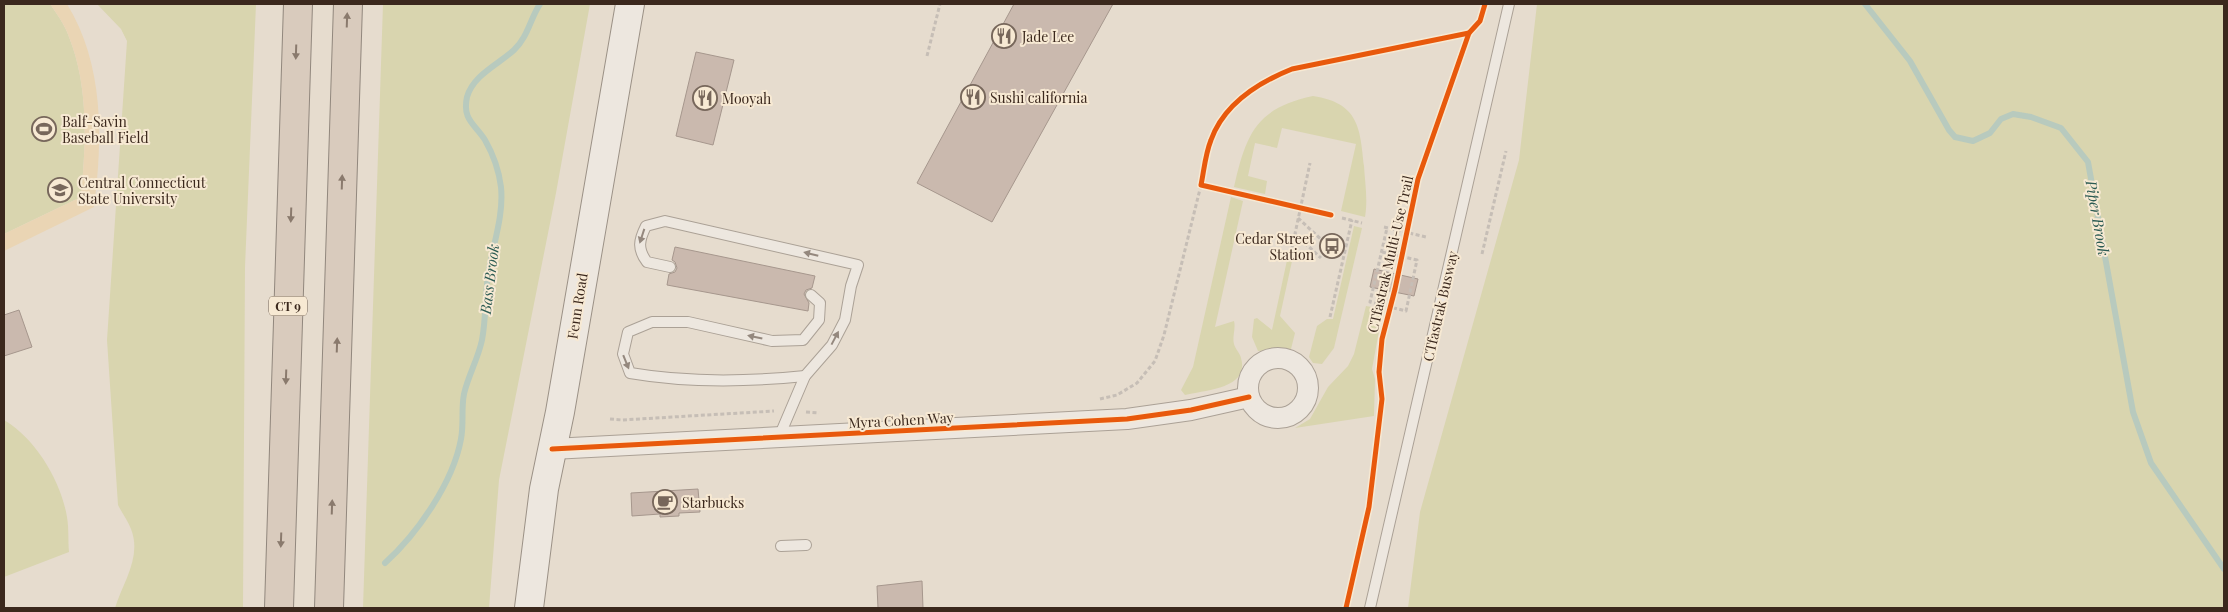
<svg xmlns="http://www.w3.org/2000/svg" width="2228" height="612" font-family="'Playfair Display',serif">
<rect width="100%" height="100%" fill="#e6dcce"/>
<g fill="#d9d5af">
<path d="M4,4h46c7,10 15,21 19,33 20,50 17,108 12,160l-77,37z"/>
<path d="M97,4h159l-11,263 -2,341h-128c8,-26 27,-51 16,-79 -3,-8 -9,-16 -13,-24l-11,-165 20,-299 -6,-12z"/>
<path d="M383,4h207l-34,189 -57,287 -10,128h-126z"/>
<path d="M1537,4h687v604h-816l12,-96 99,-352z"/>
<path d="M1313,96c46,7 47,32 51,70 1,17 4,34 1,51l-24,-6 15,-67 -74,-16 -5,20 -22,-5 -7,33 19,5 -2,13 -31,-7c12,-53 22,-79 79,-91z"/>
<path d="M1231,197l12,4 -28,126 19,-6c2,7 -2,16 0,23 1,5 6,9 7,14 9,31 -37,32 -56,37l-4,-5 12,-23z"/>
<path d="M1354,226l8,2 -28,120 -12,16 -9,-1 -4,-6 8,-31 10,-7h6z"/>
<path d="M1289,251l5,1 -14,64 15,17 -4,16 -33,2 -6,-14 2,-18 3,-1 15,12z"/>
<path d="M1366,306l17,3 -11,60 3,10 -1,37 -79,12 15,-9 18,-32 20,-21 6,-12z"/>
<path d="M4,420c32,19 57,61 63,97 2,12 1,24 2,35l-65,25z"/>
</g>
<path fill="#ead5b4" d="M50,4h17c37,60 36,135 27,203l-90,44v-17l77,-37c5,-52 8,-110 -12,-160 -4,-12 -12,-23 -19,-33z"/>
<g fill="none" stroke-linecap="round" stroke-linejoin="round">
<g stroke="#b8cabe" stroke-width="6">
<path d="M1865,4l45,57 39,69 6,7 18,4 17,-8 11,-14 12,-5 18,3 30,11 27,34 45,250 18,51 73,106"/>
<path d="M385,563c32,-29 68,-80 76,-124 3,-15 0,-30 3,-45 4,-18 14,-35 18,-54 4,-21 3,-43 6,-64 4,-29 16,-59 13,-89 -2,-16 -8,-33 -16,-47 -10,-16 -23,-20 -18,-43 6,-22 32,-33 47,-47 14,-13 16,-31 26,-46"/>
</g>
</g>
<g fill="#cab9ae" stroke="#a6978d">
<path d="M1014,4h99l-121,218 -75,-39z"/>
<path d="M696,52l38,8 -21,85 -37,-9z"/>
<path d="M675,247l140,29 -3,12 -6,2 -2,4 5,9 -1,8 -141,-26 2,-11 6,-2 2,-4 -2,-6 -3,-2z"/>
<path d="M1374,269l44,10 -4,17 -44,-9z"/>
<path d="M19,310l13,37 -28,9v-41z"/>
<path d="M698,489l2,23 -21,1v3l-19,1v-3l-28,2 -1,-23z"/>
<path d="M922,581l1,27h-45l-1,-22z"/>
</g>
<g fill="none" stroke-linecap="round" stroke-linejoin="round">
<defs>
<g id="lane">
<path d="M670,267l-23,-5c-10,-13 -8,-22 -1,-36l19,-5 193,44 -7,21 -6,34 -13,25 -27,31 -26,61"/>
<path d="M805,376c-59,6 -117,7 -175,-3l-7,-19 5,-22 24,-10h36l84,19 31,-1 16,-20 1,-17 -9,-8"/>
<path d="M781,546l25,-1"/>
<path d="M1370,608l139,-604"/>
</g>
<g id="street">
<circle cx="1278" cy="388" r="30"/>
<path d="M552,449l575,-30 64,-9 58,-13"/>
</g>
<path id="secondary" d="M529,608l15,-119 16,-77 70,-408"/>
<g id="highway">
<path d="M279,608l19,-604"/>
<path d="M329,608l19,-604"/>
</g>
</defs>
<use href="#lane" stroke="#aba196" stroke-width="12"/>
<use href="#street" stroke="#aba196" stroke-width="22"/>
<use href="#secondary" stroke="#9b9186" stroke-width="30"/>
<use href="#highway" stroke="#91877d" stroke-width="30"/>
<g stroke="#c6beb6" stroke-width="3" stroke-dasharray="4 2.5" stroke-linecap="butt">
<path d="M927,56l13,-52"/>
<path d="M1298,218l27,25"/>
<path d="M1342,218l20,5"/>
<path d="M1384,227l42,10"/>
<path d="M1295,234l26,24"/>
<path d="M1292,248l18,-85"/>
<path d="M1382,252l35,8 -11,51 -36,-9 17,-74"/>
<path d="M1482,254l24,-103"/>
<path d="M1330,317l22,-97"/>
<path d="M1100,399l17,-4 20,-12 18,-22 9,-26 37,-150"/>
<path d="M806,412l13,1"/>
<path d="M610,419l12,1 152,-9"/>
</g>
<use href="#lane" stroke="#ede7df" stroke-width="10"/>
<use href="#street" stroke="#ede7df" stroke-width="20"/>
<use href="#secondary" stroke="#ede7df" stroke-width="28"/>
<use href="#highway" stroke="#d9cbbd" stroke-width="28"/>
<defs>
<g id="cycleway">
<path d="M1331,215l-130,-30c3,-14 4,-30 10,-45 13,-36 46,-57 81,-71l177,-36"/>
<path d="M552,449l575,-30 64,-9 58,-13"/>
<path d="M1346,608l23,-101 13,-108 -3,-27 3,-33 13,-50 23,-110 51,-146 11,-12 5,-17"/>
</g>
</defs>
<use href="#cycleway" stroke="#f7e9d3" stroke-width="8"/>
<use href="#cycleway" stroke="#e8590c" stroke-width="5"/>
</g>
<defs><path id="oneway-solid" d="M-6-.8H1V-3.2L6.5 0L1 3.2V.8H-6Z" transform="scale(1.25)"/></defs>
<g fill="#8a7a6d">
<use href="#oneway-solid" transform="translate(347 20) rotate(-88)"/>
<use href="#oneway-solid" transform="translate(296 52) rotate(92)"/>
<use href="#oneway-solid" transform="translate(342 182) rotate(-88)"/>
<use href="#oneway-solid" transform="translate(291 215) rotate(92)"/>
<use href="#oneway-solid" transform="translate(337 345) rotate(-88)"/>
<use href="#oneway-solid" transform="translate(286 377) rotate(92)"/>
<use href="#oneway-solid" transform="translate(332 507) rotate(-88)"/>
<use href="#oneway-solid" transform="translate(281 540) rotate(92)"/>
</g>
<g fill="#94887e">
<use href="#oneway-solid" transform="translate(642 236) rotate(108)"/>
<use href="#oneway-solid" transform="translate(811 254) rotate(-166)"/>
<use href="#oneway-solid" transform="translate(755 337) rotate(-168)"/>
<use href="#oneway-solid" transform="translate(835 338) rotate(-62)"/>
<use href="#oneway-solid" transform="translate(626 362) rotate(68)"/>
</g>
<defs>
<symbol id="restaurant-ring" viewBox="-11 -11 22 22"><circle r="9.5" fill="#f7e9d3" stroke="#77675b" stroke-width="1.5"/><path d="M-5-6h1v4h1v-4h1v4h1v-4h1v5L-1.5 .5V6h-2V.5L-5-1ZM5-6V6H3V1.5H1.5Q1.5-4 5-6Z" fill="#77675b"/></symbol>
<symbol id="stadium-ring" viewBox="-11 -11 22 22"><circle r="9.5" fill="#f7e9d3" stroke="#77675b" stroke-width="1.5"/><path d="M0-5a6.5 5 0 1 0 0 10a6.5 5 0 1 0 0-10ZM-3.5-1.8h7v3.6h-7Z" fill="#77675b"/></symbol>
<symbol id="university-ring" viewBox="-11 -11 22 22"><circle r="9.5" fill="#f7e9d3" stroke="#77675b" stroke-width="1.5"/><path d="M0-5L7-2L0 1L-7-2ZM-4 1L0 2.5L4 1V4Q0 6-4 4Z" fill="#77675b"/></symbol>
<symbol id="bus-ring" viewBox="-11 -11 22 22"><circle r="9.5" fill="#f7e9d3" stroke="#77675b" stroke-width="1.5"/><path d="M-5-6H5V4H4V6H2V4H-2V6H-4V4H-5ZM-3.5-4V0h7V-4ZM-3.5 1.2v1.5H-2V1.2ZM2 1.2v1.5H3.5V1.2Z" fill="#77675b"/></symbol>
<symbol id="cafe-ring" viewBox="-11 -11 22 22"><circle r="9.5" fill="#f7e9d3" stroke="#77675b" stroke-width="1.5"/><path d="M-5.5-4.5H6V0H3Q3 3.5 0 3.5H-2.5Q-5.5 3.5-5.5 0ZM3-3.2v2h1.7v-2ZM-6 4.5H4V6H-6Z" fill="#77675b"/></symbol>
</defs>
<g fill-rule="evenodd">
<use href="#restaurant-ring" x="990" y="22" width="28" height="28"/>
<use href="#restaurant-ring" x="959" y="83" width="28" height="28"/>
<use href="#restaurant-ring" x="691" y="84" width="28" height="28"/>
<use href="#stadium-ring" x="30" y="115" width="28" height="28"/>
<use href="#university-ring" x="46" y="176" width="28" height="28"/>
<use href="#bus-ring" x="1318" y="232" width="28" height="28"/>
<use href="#cafe-ring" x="651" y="488" width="28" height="28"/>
</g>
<g text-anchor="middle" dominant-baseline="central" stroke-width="4" stroke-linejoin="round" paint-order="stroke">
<rect fill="#f7e9d3" stroke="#736254" stroke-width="1" x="269" y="296.5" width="38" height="19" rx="4"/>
<g font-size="12" font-weight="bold" fill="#3b281d">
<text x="288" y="306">CT 9</text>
</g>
<g font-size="14" fill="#3b281d" stroke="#f7e9d3" text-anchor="start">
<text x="1022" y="36">Jade Lee</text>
<text x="990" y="97">Sushi california</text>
<text x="722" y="98">Mooyah</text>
<text x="62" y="121">Balf-Savin<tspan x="62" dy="16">Baseball Field</tspan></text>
<text x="78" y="182">Central Connecticut<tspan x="78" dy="16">State University</tspan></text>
<text x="1314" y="238" text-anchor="end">Cedar Street<tspan x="1314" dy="16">Station</tspan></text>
<text x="682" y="502">Starbucks</text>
</g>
<g font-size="14" fill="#3b281d" stroke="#f7e9d3">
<text transform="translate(1390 254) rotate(-77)">CTfastrak Multi-Use Trail</text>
<text transform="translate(577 306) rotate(-81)">Fenn Road</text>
<text transform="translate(1440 306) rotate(-77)">CTfastrak Busway</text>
<text transform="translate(901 420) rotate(-3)">Myra Cohen Way</text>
</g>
<g font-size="15" font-style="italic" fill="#2c5b53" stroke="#f7e9d3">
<text transform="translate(2098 218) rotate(80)">Piper Brook</text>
<text transform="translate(489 279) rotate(-83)">Bass Brook</text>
</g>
</g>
<rect width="2228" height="612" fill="none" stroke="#3b281d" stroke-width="10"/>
</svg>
